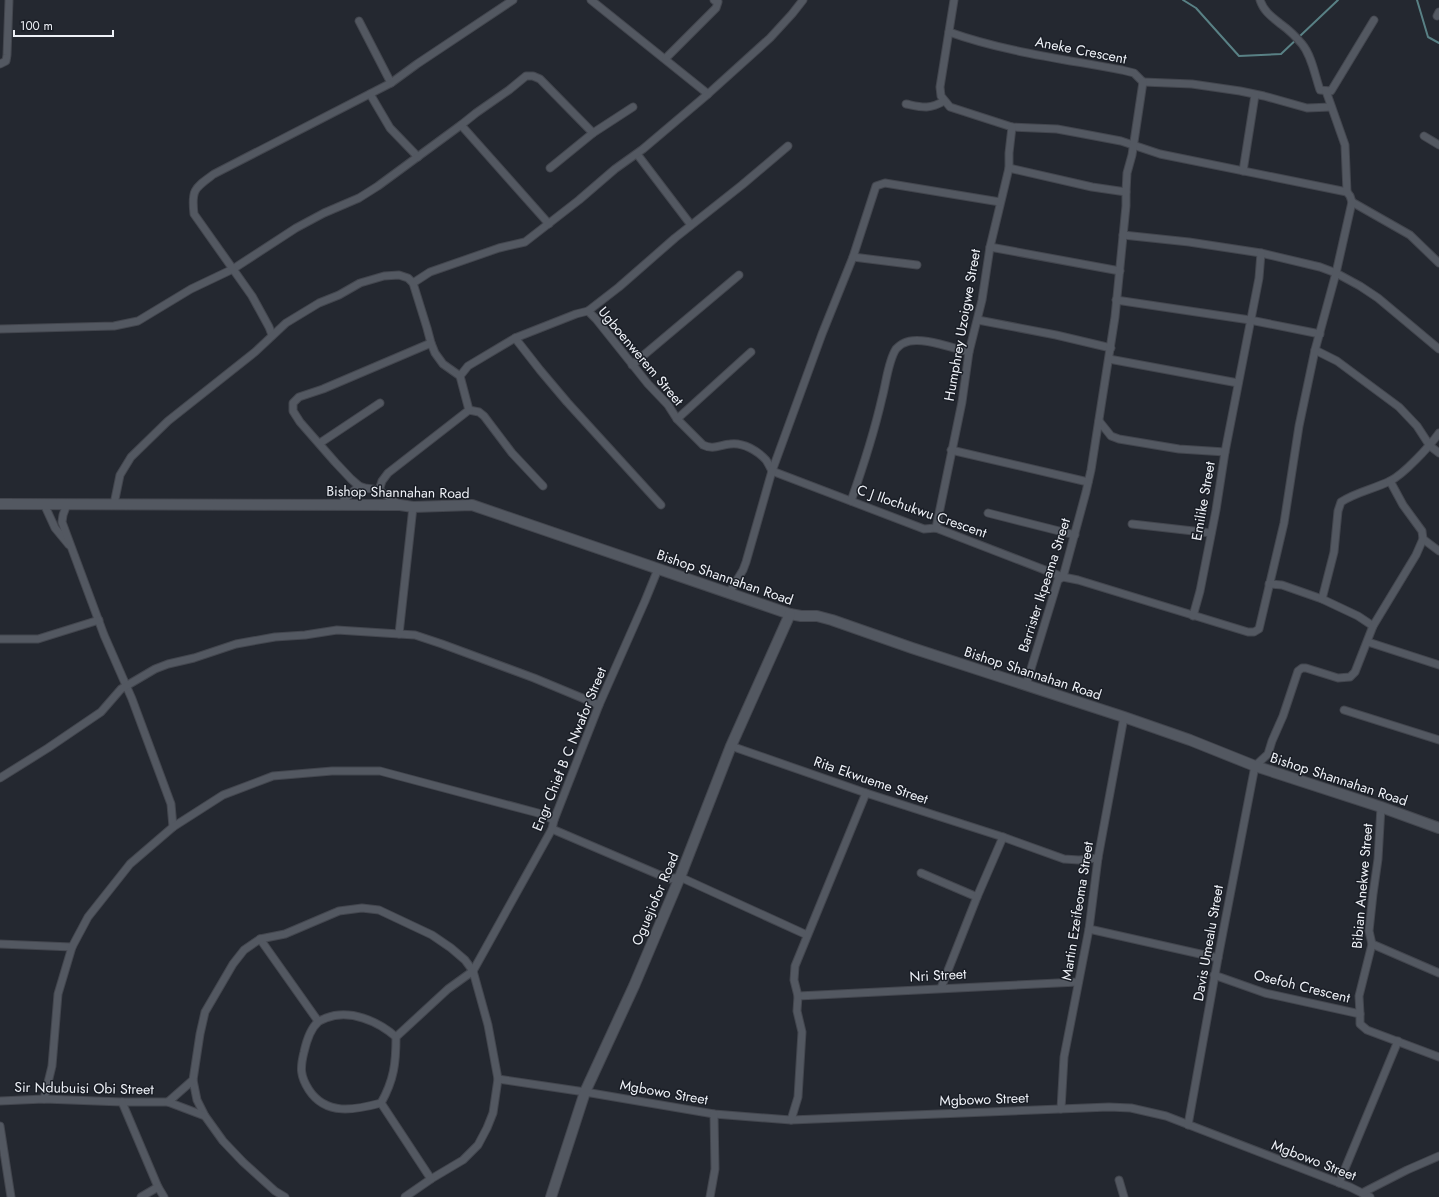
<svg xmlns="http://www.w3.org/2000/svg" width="1439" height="1197" font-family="Jost,sans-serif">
<rect width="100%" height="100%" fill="#242830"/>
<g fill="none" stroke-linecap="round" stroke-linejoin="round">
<g stroke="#598185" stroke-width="2">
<path d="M1183,0l13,8 43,48 42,-2 57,-54"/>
<path d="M1417,0l11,37 11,6"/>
</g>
<defs>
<g id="street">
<path d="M591,0l117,94"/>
<path d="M954,0l-14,87 1,9 9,11 62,20 45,2 27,5 37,7 39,13 187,38"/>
<path d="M1260,0c4,12 12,17 22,25 7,5 14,12 20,19 10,12 13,32 18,46l11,1 43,-71"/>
<path d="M1437,16l2,-4"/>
<path d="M359,21l32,62"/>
<path d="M949,32c56,20 115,27 173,38l12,3 9,9"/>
<path d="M666,58l50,-50 2,-6 -4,-2"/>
<path d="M0,64l6,-3 1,-6 2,-55"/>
<path d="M1143,82l49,2 48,7 24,5 43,12 24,-1"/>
<path d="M370,94l20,34 28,29"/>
<path d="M906,104c15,3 23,6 38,-3"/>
<path d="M461,125l88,99"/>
<path d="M1424,136l15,9"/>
<path d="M637,154l54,71"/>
<path d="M550,168l43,-35 40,-26"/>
<path d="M1009,168l83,19 34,5"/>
<path d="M1243,171l12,-76"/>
<path d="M1352,202l58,33 29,28"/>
<path d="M1123,235l66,7 72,11 59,14 16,6 24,13 18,12 61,51"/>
<path d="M990,247l130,24"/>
<path d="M853,257l64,8"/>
<path d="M413,283l17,-11 69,-24 26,-6 54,-42 36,-31 28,-20 65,-55 62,-56 22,-24 11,-14"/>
<path d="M1116,300l134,20 70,14"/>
<path d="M588,311l8,8 52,65 20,21 9,14 26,26c10,5 17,0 27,-1 13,-2 28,7 36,16 2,3 4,7 6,11"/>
<path d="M978,320l78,15 55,13"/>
<path d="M0,329l114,-3 24,-5 53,-32 42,-20 63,-41 28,-15 35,-15 19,-12 83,-61 15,-12 33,-23 17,-14h7l7,3 53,54"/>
<path d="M272,335l-3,-8 -17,-31 -58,-82c-3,-25 1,-26 20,-40l177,-91 26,-19 96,-64"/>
<path d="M515,338l25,32 27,32 94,103"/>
<path d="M1315,350l22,11 62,46 18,19 13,20 9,7"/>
<path d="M1109,359l129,24"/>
<path d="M632,365l107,-90"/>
<path d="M460,376l8,-10 47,-28 61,-24 12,-3 31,-24 56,-49 67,-53 46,-39"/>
<path d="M677,419l74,-67"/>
<path d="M1099,421l12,15 8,3 60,10 46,3"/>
<path d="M320,443l60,-40"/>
<path d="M951,450l137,32"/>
<path d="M772,471l152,58 12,-1 127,49 15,3 170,52h6l5,-3 25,-106 15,-97 16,-76 21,-77 16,-71 -2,-6 -3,-4 -2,-47 -19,-54"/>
<path d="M379,490l3,-9 6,-8 81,-63 10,2 5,4 28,37 31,33"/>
<path d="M851,501c12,-34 23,-68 31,-103 4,-14 6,-37 14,-49 2,-2 5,-5 8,-6 15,-8 48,5 65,9"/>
<path d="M44,504l11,24 14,17"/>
<path d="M67,504l-4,11 -1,7 42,113 28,64 39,105 2,23"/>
<path d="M114,504l6,-29 11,-18 37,-36 87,-69 31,-29 33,-20 20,-8 21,-12 24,-7 15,-1 9,3 5,5 14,45 4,15 4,10 8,11 17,12 9,34"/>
<path d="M340,505l8,-9 11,-10"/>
<path d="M400,505l-21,-15 -14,-2 -6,-2 -8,-7 -16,-17 -35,-40 -7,-11v-8l6,-6 24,-8 108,-46"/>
<path d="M988,513l87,22"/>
<path d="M1132,524l79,9"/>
<path d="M936,528l26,-126 7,-50 13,-52 8,-53 19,-79v-15l3,-26"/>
<path d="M1423,539l16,12"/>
<path d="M1269,584l13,1 40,14 36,17 15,10"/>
<path d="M729,593l14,-23 3,-8 26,-91 50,-137 31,-77 23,-71 9,-3 115,19"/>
<path d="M1322,599l12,-47 4,-41 3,-9c15,-10 33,-13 49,-21 14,-7 39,-34 49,-48"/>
<path d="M1193,616l7,-25 16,-81 9,-58 34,-174 2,-25"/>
<path d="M399,634l14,-127"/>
<path d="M0,639h38l61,-19"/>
<path d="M1368,642l71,23"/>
<path d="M1026,685l29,-95 3,-10 5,-3 23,-85 5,-22 24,-153 11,-111v-14l1,-19 5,-18 11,-73"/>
<path d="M1344,710l95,30"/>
<path d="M731,746l135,47 137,44 61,22 15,1 19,-2"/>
<path d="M0,778l48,-30 53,-36 20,-23 34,-20 13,-5 26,-6 42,-14 39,-7 30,-2 32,-5 78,5 27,9 92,34 65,27"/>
<path d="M552,829l117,50 11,-2 127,58"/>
<path d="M921,873l56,24"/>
<path d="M1089,929l129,29"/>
<path d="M260,939l58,82"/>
<path d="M0,944l72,3"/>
<path d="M1372,944l67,29"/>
<path d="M1214,975l51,18 95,21v10l7,6 72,27"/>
<path d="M941,988l36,-91 26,-60"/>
<path d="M798,996l280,-14"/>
<path d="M1360,1014l-1,-18 13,-52 -3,-13 4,-37 5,-35 3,-52"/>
<path d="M498,1079l87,13 129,22 77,6 318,-13 22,1 35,8 184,71 20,10"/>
<path d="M193,1080l4,20 8,16"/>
<path d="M44,1099l8,-33 6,-72 14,-47 16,-30 42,-53 43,-37 50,-32 50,-19 59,-5h48l158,42 16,7"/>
<path d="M0,1101l44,-2 78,3h46l37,14 18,25 20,21 32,29 10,6"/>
<path d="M122,1102l36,85 6,10"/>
<path d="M168,1102l25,-22 7,-46 5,-22 28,-48 11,-14 16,-11 25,-5 54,-23 23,-3 17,2 53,25 19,13 14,12 8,11 15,54 10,54 -5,34 -6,15 -9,17 -15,15 -32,19 -26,18"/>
<path d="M381,1103c-26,7 -55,13 -72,-13 -9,-14 -9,-22 -5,-38 2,-9 6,-23 14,-30 2,-2 6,-3 8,-4 24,-9 52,3 70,19"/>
<path d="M1061,1109l3,-52 25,-128 9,-71 26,-141"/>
<path d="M791,1120l7,-23 4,-65 -5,-21 1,-15 -4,-16 1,-14 71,-173"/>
<path d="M1188,1125l30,-167 37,-192 13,-12 4,-13 11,-25 15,-45 4,-3h4l32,10 12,-1 5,-5 18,-46 43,-71 7,-16 -1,-8 -19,-26 -13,-24"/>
<path d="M0,1126l11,71"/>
<path d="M431,1179l-50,-76c13,-23 15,-40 15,-66l52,-48 25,-18 79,-142 2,-9 45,-115 46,-104 11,-27 1,-5"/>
<path d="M1119,1180l5,17"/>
<path d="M1339,1183l59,-142"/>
<path d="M1362,1193l45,-23 32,-14"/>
<path d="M141,1197l17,-10"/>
<path d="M710,1197l5,-28 -1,-55"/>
</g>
<g id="secondary">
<path d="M0,504l400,1 13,2 59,-2 318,109 11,2h16l15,4 80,28 212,69 66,23 65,26 126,41 58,21"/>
<path d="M551,1197l34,-105 49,-106 46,-109 51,-131 59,-132"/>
</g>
</defs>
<use href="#street" stroke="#43464e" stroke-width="9"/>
<use href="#secondary" stroke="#43464e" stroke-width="12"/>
<use href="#street" stroke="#535861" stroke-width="7"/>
<use href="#secondary" stroke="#535861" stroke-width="10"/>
</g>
<g text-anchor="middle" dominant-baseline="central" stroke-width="3" stroke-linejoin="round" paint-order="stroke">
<g font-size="14" fill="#eef1f7" stroke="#1a1e26">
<text transform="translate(1081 50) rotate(11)">Aneke Crescent</text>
<text transform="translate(962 325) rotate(-80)">Humphrey Uzoigwe Street</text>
<text transform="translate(641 356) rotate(50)">Ugboenwerem Street</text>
<text transform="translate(398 492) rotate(1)">Bishop Shannahan Road</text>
<text transform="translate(1203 501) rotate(-80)">Emilike Street</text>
<text transform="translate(922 511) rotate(19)">C J Ilochukwu Crescent</text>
<text transform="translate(725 577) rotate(19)">Bishop Shannahan Road</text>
<text transform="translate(1044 585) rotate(-72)">Barrister Ikpeama Street</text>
<text transform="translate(1033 673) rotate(18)">Bishop Shannahan Road</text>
<text transform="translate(569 749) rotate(-68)">Engr Chief B C Nwafor Street</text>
<text transform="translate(1339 779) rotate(18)">Bishop Shannahan Road</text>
<text transform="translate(871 780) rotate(19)">Rita Ekwueme Street</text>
<text transform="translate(1362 886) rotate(-85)">Bibian Anekwe Street</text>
<text transform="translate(655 899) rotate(-67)">Oguejiofor Road</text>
<text transform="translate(1077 911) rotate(-81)">Martin Ezeifeoma Street</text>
<text transform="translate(1208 943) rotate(-80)">Davis Umealu Street</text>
<text transform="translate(938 975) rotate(-3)">Nri Street</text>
<text transform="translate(1302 986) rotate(14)">Osefoh Crescent</text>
<text transform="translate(84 1088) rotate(1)">Sir Ndubuisi Obi Street</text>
<text transform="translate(664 1092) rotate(10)">Mgbowo Street</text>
<text transform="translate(984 1099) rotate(-2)">Mgbowo Street</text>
<text transform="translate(1314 1160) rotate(21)">Mgbowo Street</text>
</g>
</g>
<path d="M14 30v6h99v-6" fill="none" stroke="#eef1f7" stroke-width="2"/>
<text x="20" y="30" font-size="12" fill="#eef1f7" stroke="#1a1e26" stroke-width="3" paint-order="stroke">100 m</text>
</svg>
